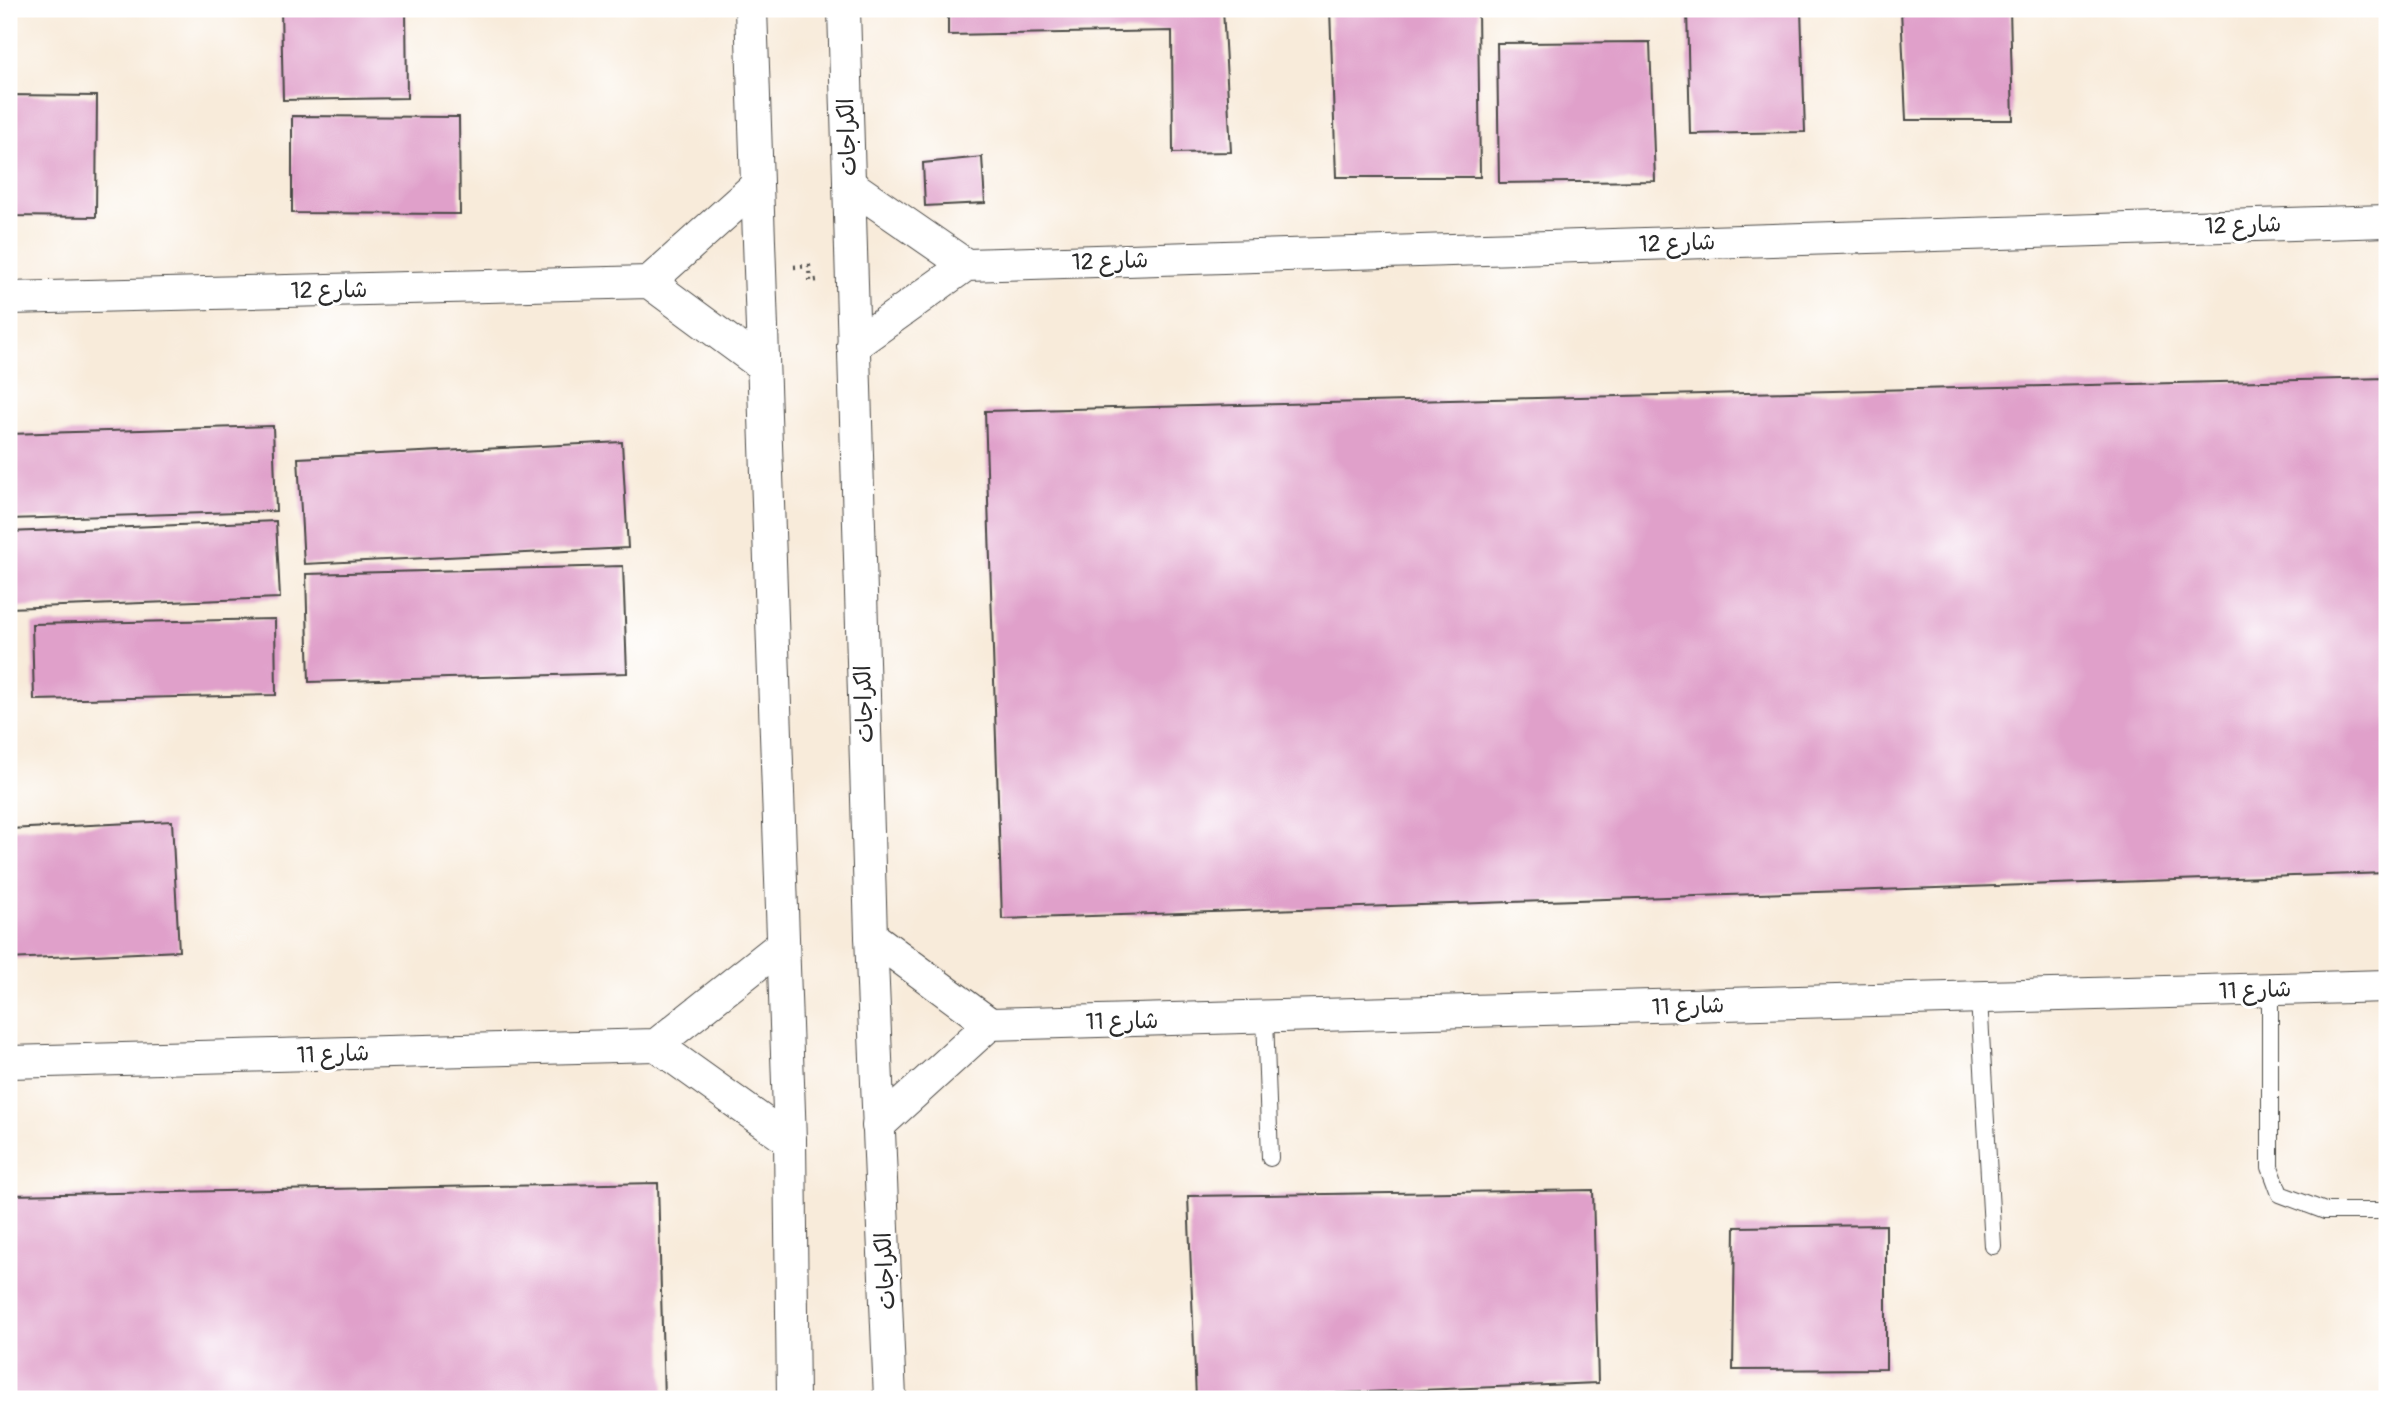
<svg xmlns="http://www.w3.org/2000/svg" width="2396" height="1408" font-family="Pangolin,'Playpen Sans Arabic',sans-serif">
<rect width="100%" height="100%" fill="#fff"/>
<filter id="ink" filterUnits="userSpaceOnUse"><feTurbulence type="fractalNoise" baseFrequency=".0143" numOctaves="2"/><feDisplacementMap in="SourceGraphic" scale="14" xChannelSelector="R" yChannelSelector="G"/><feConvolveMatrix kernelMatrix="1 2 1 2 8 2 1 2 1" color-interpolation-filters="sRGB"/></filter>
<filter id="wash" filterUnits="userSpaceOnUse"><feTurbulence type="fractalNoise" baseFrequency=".00686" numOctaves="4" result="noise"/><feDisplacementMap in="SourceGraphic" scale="28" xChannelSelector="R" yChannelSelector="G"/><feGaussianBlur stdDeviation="1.57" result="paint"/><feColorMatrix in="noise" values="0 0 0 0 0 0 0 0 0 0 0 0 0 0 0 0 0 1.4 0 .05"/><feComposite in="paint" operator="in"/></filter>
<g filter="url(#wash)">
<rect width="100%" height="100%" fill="#f8ebda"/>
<g id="blocks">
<g fill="#e0a0ca">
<path d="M281,9h125l1,89 -124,2z"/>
<path d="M948,9h275l8,143 -58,1 -1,-122 -224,4z"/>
<path d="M1330,9h148l2,168h-144z"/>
<path d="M1687,9h114l4,123 -115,2z"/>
<path d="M1901,9h109l3,111h-107z"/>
<path d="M1650,42l5,139 -156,2 -2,-140z"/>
<path d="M9,95l88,1 -1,121 -87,-1z"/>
<path d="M292,116l167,1 1,97 -168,-1z"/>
<path d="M982,157l3,46 -60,3 -2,-43z"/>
<path d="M2387,378v495l-1385,46 -17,-508z"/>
<path d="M273,426l3,85 -267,8v-85z"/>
<path d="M622,442l6,106 -324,16 -6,-106z"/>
<path d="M276,521l4,77 -271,10v-76z"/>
<path d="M623,566l4,107 -318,9 -3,-108z"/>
<path d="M275,619l1,76 -242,5 -2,-76z"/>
<path d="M172,821l7,130 -170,8v-130z"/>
<path d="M658,1183l6,216h-655v-204z"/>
<path d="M1593,1190l5,193 -402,16 -8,-203z"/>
<path d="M1886,1225v144l-153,1 2,-143z"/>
</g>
</g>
</g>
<g filter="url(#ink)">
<use href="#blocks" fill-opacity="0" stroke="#4a4845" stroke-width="2"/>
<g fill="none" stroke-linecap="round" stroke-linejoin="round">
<defs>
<g id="lane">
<path d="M2270,989v178l10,27 45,17h62"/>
<path d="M1979,998l14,248"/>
<path d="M1265,1017l5,141"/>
</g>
<g id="street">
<path d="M751,9l39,1132 3,258"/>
<path d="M844,9l27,927 19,463"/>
<path d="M849,184l117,81"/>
<path d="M649,282l107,-96"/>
<path d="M9,298l640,-16 114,84"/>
<path d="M853,346l113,-81 1421,-44"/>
<path d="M871,936l119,88 1397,-38"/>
<path d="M656,1045l134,96"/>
<path d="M9,1062l647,-17 127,-101"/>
<path d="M878,1126l112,-102"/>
</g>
</defs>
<use href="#lane" stroke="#4a4845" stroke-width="18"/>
<use href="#street" stroke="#4a4845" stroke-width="34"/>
<path stroke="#4a4845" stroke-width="4.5" stroke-dasharray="2 5" stroke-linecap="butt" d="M794,267l15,-1 1,15 7,-1"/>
<use href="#lane" stroke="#fff" stroke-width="16"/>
<use href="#street" stroke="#fff" stroke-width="32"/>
</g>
</g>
<g text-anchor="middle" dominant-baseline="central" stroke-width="6" stroke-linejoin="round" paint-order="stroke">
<g font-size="23" fill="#2b2b2b" stroke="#fff">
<text transform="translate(847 137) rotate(-92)">الكراجات</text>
<text transform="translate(2243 225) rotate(-2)">شارع 12</text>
<text transform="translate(1677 243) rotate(-2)">شارع 12</text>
<text transform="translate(1110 261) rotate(-2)">شارع 12</text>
<text transform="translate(329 290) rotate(-1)">شارع 12</text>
<text transform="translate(864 704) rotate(-92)">الكراجات</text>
<text transform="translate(2255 990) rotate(-2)">شارع 11</text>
<text transform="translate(1688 1006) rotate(-2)">شارع 11</text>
<text transform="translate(1122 1021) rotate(-1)">شارع 11</text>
<text transform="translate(333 1054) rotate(-2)">شارع 11</text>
<text transform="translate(885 1271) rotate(-93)">الكراجات</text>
</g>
</g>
<rect width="2396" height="1408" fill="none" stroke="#fff" stroke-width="35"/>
</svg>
